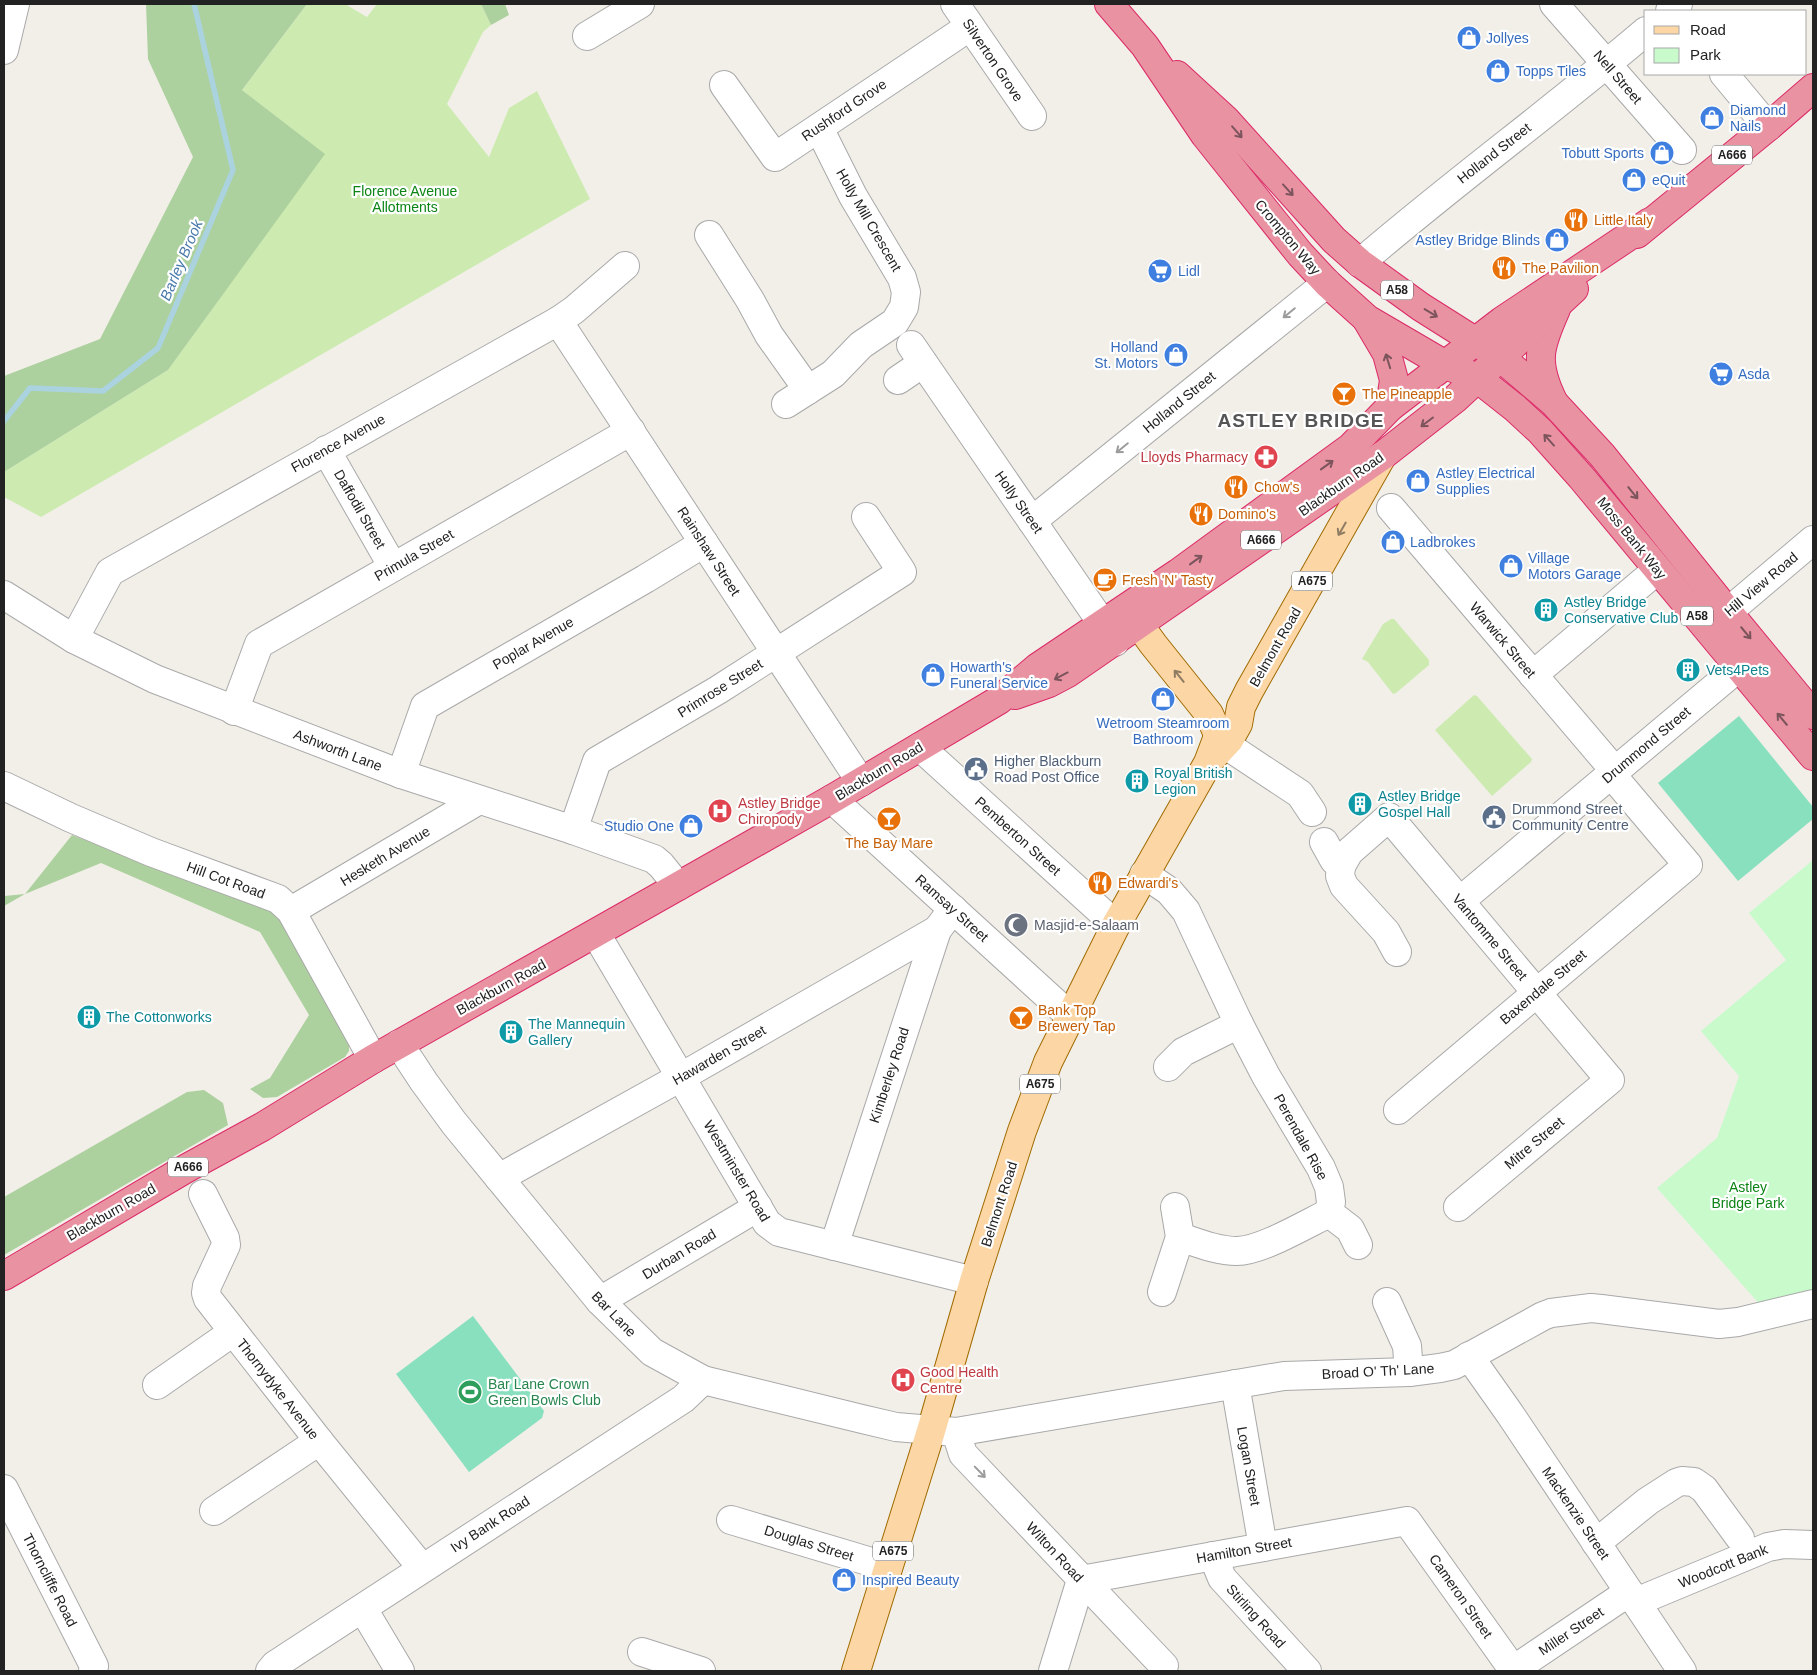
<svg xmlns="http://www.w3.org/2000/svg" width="1817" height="1675" font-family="Helvetica,sans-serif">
<rect width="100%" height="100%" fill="#f2efe9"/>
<g fill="#cdebb0">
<path d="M307,4h38l22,13 10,-13h104l10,21 -8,7 -36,72 42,53 20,-49 28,-17 53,108 -549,318 -37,-20v-25l164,-102 156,-216 -82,-64z"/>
<path d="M1391,619h3l35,41v5l-33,28 -3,1 -25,-32 -6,-3 21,-35z"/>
<path d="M1474,695l3,1 55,63 -1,3 -39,34 -57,-66z"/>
</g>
<g fill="#add19e">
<path d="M146,4h161l-65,86 83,64 -157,216 -164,102v-96l96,-37 93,-182 -45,-98z"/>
<path d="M481,4h24l4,11 -18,10z"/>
<path d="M72,835l186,70 15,8 11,13 65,115v10l-4,6 -68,40 -14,1 -13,-9 20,-11 39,-63 -49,-83 -159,-69 -76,31 -21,12v-10l21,-2z"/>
<path d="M204,1090l19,13 5,22 -224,130v-58l183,-105z"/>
</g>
<path fill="#c8facc" d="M1813,860v435l-51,12 -105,-119 60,-50 22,-62 -38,-45 85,-71 -37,-47z"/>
<g fill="#88e0be">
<path d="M1739,716l74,91v12l-75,62 -80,-98z"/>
<path d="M473,1316l71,95 -2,7 -73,54 -73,-98z"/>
</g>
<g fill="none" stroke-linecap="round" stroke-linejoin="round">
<path stroke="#aad3df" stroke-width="5.5" d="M4,421l26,-33 73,3 55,-43 75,-178 -39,-166"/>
<defs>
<g id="minor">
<path d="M955,4l77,112"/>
<path d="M1554,4l128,146"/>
<path d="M1670,11l8,-7"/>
<path d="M587,36l53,-32"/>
<path d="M4,50l11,-46"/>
<path d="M1724,74l44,53"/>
<path d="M724,85l51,72 194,-130"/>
<path d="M709,235l41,65 19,35 39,55"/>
<path d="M1360,263c93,-80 192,-152 286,-232"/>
<path d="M558,321l303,461"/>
<path d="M911,345l204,297"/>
<path d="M898,380l25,-17"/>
<path d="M786,404l47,-30 28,-29 34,-23 9,-15 2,-15 -4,-14 -49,-82 -34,-68"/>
<path d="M326,450l67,117"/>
<path d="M1391,508l224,263"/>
<path d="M1032,521l295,-238"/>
<path d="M4,595l70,44 81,40 246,95 172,56 81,29 7,6 17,21"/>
<path d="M1709,628l104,-88"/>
<path d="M74,639l36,-67 448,-251 16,-11 51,-44"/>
<path d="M1533,675l124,-105"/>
<path d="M234,711l25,-67 372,-213"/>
<path d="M1217,739l83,55 12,18"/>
<path d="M920,747l196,178"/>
<path d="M401,774l24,-68 220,-127 59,-36"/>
<path d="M4,786l67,32 80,34 127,47 13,12 82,148"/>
<path d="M832,799l239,218"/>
<path d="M573,830l24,-69 121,-71 184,-118 -36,-55"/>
<path d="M1324,842l10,18 7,6 -1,10 4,10 42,46 11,20"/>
<path d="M1341,866l8,-14 40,-35 221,263 -152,127"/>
<path d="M1144,874l25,17 17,20 53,113 27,52 55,92 8,19 2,15 -2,11 21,16 8,16"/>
<path d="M1460,901l279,-234"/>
<path d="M291,911l188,-111"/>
<path d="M596,934l171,289 12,9 195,49"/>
<path d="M399,1044l25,38 30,41 146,178 52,51 51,28 159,39 34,8 60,5 328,-56 125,-4 31,-4 14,-3 89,-49 8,-3 40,-5 10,1 118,15 19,-2 75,-18"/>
<path d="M1168,1067l15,-15 56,-28"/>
<path d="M1398,1110l290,-245 -77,-91"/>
<path d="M499,1178l182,-101 256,-147"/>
<path d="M203,1194l22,44 1,7 -19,41 -1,7 2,6 111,142 103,127"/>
<path d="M1180,1237c18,6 38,14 57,14 24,0 69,-27 92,-38"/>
<path d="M834,1246l103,-316 16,-21"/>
<path d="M1162,1292l18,-55 -5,-30"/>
<path d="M600,1301l158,-94"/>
<path d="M1387,1302l20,44 2,26"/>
<path d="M1469,1356l41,58 172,257"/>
<path d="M1235,1384l28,163"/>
<path d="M157,1385l76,-53"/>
<path d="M956,1432l7,22 201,212"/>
<path d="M4,1489l90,177 -1,5"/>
<path d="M214,1511l105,-70"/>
<path d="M731,1520l157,47"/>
<path d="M1596,1543l52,-42 28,-18 6,-2 12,1 10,7 36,49"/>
<path d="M1213,1556l9,22 85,93"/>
<path d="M1081,1580l326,-59 107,150"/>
<path d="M1636,1602l132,-55 16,-3 29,1"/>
<path d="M363,1609l37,62"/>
<path d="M642,1652l59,19"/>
<path d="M1513,1670l116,-78"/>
<path d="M270,1671l5,-6 408,-266 20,-19"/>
<path d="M1053,1671l28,-91"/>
</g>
<g id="major">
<path d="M1212,758l17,-18 9,-16 3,-17 8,-16 133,-235"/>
<path d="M856,1671l75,-240 43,-150 48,-150 26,-69 68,-137 92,-162 9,-24v-7l-8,-18 -56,-70 -26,-36"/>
</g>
<g id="highway">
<path d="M1109,4l36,42 60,89 95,119 27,29 40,36 77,45 33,14 38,30 25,23 41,46 232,279"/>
<path d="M1177,75l49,45 108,120 26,23 61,44 79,50 53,45 49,53 126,157 85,103"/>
<path d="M1637,234l131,-107 45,-39"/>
<path d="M1367,320l20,34 7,26 -4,27"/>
<path d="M1553,401c-19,-39 -14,-54 3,-92"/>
<path d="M1015,695l34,-12 19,-10 314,-217 73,-57 119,-110"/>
<path d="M4,1276l183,-108 75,-41 111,-68 459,-260 167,-99 39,-33 140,-94 173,-126 39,-40 112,-86 148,-99"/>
</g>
</defs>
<use href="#minor" stroke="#a9a9a9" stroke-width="30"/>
<use href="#major" stroke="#a06b00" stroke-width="30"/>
<use href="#highway" stroke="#dc2a67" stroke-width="30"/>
<use href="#minor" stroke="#fff" stroke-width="28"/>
<use href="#major" stroke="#fcd6a4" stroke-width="28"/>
<use href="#highway" stroke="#e892a2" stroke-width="28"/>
</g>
<defs><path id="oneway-shaft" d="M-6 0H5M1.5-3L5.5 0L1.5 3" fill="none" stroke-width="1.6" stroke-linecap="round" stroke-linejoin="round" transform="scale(1.25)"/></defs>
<g stroke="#7b545c">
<use href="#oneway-shaft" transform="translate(1237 132) rotate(49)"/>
<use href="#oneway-shaft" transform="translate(1288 190) rotate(48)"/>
<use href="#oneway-shaft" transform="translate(1431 313) rotate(31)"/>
<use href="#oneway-shaft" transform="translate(1388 361) rotate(-107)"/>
<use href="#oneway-shaft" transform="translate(1427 422) rotate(143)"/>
<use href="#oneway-shaft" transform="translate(1549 440) rotate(-132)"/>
<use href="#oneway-shaft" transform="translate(1327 465) rotate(-36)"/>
<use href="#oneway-shaft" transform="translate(1633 493) rotate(51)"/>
<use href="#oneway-shaft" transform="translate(1196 560) rotate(-36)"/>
<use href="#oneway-shaft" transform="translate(1746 633) rotate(50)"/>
<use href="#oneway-shaft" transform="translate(1061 676) rotate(152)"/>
<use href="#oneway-shaft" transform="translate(1782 719) rotate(-130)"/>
</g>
<g stroke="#9c9c9c">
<use href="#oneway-shaft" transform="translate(1289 313) rotate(141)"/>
<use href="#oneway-shaft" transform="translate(1122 448) rotate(141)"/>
<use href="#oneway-shaft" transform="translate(980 1472) rotate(46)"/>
</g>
<g stroke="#8f7c63">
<use href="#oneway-shaft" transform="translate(1342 529) rotate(120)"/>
<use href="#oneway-shaft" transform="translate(1179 676) rotate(-129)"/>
</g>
<defs>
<symbol id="shop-disc" viewBox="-11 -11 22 22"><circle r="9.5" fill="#3f7fe0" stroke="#fff"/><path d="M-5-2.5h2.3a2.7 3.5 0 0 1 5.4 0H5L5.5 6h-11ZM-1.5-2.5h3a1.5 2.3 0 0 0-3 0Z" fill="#fff"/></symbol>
<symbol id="restaurant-disc" viewBox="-11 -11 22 22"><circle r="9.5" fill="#e8710a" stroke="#fff"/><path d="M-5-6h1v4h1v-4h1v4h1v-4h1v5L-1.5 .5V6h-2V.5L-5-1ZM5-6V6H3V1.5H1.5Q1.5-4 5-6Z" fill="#fff"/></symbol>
<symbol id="supermarket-disc" viewBox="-11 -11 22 22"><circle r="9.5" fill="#3f7fe0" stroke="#fff"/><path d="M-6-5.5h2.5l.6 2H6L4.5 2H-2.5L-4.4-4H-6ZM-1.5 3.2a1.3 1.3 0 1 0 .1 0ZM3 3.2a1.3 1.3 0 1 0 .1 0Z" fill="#fff"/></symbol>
<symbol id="bar-disc" viewBox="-11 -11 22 22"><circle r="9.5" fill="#e8710a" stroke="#fff"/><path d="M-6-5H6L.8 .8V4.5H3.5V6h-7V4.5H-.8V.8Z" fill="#fff"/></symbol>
<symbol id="pharmacy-disc" viewBox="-11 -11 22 22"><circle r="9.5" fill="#e0444e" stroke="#fff"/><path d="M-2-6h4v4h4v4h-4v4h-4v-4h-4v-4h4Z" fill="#fff"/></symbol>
<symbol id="cafe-disc" viewBox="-11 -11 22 22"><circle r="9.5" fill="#e8710a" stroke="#fff"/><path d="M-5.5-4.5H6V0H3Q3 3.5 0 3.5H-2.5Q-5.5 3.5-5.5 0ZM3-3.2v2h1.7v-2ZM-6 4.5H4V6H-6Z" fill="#fff"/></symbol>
<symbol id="building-disc" viewBox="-11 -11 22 22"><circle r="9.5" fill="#0f9aa8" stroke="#fff"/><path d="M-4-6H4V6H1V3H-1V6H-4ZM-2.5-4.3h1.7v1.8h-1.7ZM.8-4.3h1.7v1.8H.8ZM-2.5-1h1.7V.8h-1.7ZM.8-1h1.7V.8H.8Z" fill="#fff"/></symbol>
<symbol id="civic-disc" viewBox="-11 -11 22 22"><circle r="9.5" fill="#5c6f8a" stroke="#fff"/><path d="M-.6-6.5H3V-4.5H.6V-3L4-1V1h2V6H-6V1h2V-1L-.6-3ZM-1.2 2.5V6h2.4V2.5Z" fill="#fff"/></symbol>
<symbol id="hospital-disc" viewBox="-11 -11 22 22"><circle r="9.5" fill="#e0444e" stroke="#fff"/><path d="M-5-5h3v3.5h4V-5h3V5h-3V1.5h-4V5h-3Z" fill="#fff"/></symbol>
<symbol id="mosque-disc" viewBox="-11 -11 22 22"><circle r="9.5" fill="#6b7280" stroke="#fff"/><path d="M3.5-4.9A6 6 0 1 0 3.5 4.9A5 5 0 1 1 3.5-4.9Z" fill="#fff"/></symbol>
<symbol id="stadium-disc" viewBox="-11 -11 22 22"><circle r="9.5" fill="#2e9e5b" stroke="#fff"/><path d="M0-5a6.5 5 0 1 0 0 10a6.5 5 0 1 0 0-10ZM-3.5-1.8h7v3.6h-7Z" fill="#fff"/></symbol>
</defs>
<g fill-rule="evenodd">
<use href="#shop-disc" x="1455" y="24" width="28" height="28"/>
<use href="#shop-disc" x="1484" y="57" width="28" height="28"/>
<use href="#shop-disc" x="1698" y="104" width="28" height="28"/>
<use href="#shop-disc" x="1648" y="139" width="28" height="28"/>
<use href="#shop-disc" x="1620" y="166" width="28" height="28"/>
<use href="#restaurant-disc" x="1562" y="206" width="28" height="28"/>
<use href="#shop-disc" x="1543" y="226" width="28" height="28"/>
<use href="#restaurant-disc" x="1490" y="254" width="28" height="28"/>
<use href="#supermarket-disc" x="1146" y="257" width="28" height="28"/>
<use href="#shop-disc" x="1162" y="341" width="28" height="28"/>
<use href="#supermarket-disc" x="1707" y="360" width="28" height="28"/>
<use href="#bar-disc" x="1330" y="380" width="28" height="28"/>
<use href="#pharmacy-disc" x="1252" y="443" width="28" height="28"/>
<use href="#shop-disc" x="1404" y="467" width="28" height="28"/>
<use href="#restaurant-disc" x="1222" y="473" width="28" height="28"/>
<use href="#restaurant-disc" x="1187" y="500" width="28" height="28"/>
<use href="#shop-disc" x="1379" y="528" width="28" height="28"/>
<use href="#shop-disc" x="1497" y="552" width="28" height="28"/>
<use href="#cafe-disc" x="1091" y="566" width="28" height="28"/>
<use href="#building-disc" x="1532" y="596" width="28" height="28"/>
<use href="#building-disc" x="1674" y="656" width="28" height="28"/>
<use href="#shop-disc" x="919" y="661" width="28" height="28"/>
<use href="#shop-disc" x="1149" y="685" width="28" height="28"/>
<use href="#civic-disc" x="962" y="755" width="28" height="28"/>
<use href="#building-disc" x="1123" y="767" width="28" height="28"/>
<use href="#building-disc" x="1346" y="790" width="28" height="28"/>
<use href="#hospital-disc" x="706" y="797" width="28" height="28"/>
<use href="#civic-disc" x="1480" y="803" width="28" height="28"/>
<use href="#bar-disc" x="875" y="805" width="28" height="28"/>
<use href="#shop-disc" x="677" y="812" width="28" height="28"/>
<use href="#restaurant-disc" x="1086" y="869" width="28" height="28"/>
<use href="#mosque-disc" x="1002" y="911" width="28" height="28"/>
<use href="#building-disc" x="75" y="1003" width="28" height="28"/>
<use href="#bar-disc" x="1007" y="1004" width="28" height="28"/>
<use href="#building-disc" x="497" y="1018" width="28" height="28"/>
<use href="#hospital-disc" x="889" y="1366" width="28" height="28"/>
<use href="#stadium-disc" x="456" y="1378" width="28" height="28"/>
<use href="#shop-disc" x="830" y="1566" width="28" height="28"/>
</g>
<g text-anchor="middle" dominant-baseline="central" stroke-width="4.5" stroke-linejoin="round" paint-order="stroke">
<g fill="#fff" stroke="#646464" stroke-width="1">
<rect x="1712" y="145.5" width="40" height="19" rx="4"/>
<rect x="1381" y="280.5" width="32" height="19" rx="4"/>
<rect x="1241" y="530.5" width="40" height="19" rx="4"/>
<rect x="1292" y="571.5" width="40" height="19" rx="4"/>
<rect x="1681" y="606.5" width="32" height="19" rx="4"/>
<rect x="1020" y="1074.5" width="40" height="19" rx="4"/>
<rect x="168" y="1157.5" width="40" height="19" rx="4"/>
<rect x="873" y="1541.5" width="40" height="19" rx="4"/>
</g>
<g font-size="12" font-weight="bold" fill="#222">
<text x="1732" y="155">A666</text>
<text x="1397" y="290">A58</text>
<text x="1261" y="540">A666</text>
<text x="1312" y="581">A675</text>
<text x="1697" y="616">A58</text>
<text x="1040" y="1084">A675</text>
<text x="188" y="1167">A666</text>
<text x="893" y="1551">A675</text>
</g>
<g font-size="14" fill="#366cbe" stroke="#fff" text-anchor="start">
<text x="1486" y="38">Jollyes</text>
<text x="1516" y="71">Topps Tiles</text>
<text x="1730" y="110">Diamond<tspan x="1730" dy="16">Nails</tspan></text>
<text x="1644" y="153" text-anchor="end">Tobutt Sports</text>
<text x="1652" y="180">eQuit</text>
<text x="1540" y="240" text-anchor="end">Astley Bridge Blinds</text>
<text x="1178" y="271">Lidl</text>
<text x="1158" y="347" text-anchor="end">Holland<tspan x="1158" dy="16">St. Motors</tspan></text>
<text x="1738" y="374">Asda</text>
<text x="1436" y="473">Astley Electrical<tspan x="1436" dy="16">Supplies</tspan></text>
<text x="1410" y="542">Ladbrokes</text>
<text x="1528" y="558">Village<tspan x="1528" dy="16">Motors Garage</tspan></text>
<text x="950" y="667">Howarth's<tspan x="950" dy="16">Funeral Service</tspan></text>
<text x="1163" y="723" text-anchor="middle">Wetroom Steamroom<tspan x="1163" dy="16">Bathroom</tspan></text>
<text x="674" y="826" text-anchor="end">Studio One</text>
<text x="862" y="1580">Inspired Beauty</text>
</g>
<g font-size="14" fill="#222" stroke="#fff">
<text transform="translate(993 60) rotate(56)">Silverton Grove</text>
<text transform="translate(1618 77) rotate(49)">Nell Street</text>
<text transform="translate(844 110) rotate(-34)">Rushford Grove</text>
<text transform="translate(1494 153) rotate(-38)">Holland Street</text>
<text transform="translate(869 220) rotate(60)">Holly Mill Crescent</text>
<text transform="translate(1288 237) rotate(50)">Crompton Way</text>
<text transform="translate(1179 402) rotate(-39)">Holland Street</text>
<text transform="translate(338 443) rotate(-29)">Florence Avenue</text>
<text transform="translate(1341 484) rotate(-35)">Blackburn Road</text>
<text transform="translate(1019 502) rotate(55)">Holly Street</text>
<text transform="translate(360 509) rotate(60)">Daffodil Street</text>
<text transform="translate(1632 538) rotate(51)">Moss Bank Way</text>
<text transform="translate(709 551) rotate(57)">Rainshaw Street</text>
<text transform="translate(414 555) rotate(-30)">Primula Street</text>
<text transform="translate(1761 584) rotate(-40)">Hill View Road</text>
<text transform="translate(1503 640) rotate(50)">Warwick Street</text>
<text transform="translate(533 643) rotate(-30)">Poplar Avenue</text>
<text transform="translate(1275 647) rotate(-60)">Belmont Road</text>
<text transform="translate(720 688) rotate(-32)">Primrose Street</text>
<text transform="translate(1646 745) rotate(-40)">Drummond Street</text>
<text transform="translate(338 750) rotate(21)">Ashworth Lane</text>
<text transform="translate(879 771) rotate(-31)">Blackburn Road</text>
<text transform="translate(1018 836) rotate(42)">Pemberton Street</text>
<text transform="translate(385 856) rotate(-31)">Hesketh Avenue</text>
<text transform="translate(226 880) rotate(20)">Hill Cot Road</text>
<text transform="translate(952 908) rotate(42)">Ramsay Street</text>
<text transform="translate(1490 937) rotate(50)">Vantomme Street</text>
<text transform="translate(501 987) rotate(-29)">Blackburn Road</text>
<text transform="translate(1543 987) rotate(-40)">Baxendale Street</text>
<text transform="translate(719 1055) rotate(-30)">Hawarden Street</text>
<text transform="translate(889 1075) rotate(-72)">Kimberley Road</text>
<text transform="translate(1301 1137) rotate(61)">Perendale Rise</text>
<text transform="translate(1534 1143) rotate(-40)">Mitre Street</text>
<text transform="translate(737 1171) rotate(59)">Westminster Road</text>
<text transform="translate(999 1204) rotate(-72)">Belmont Road</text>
<text transform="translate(111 1212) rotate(-30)">Blackburn Road</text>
<text transform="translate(679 1254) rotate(-31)">Durban Road</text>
<text transform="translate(614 1314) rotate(46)">Bar Lane</text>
<text transform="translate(1378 1371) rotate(-3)">Broad O' Th' Lane</text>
<text transform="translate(278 1389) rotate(52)">Thornydyke Avenue</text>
<text transform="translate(1249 1466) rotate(80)">Logan Street</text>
<text transform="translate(1576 1513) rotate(56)">Mackenzie Street</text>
<text transform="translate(490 1524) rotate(-33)">Ivy Bank Road</text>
<text transform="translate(809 1543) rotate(17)">Douglas Street</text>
<text transform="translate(1244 1550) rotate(-10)">Hamilton Street</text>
<text transform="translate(1055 1552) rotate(47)">Wilton Road</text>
<text transform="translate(1723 1566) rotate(-22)">Woodcott Bank</text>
<text transform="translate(50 1580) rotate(63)">Thorncliffe Road</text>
<text transform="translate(1461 1596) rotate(55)">Cameron Street</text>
<text transform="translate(1256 1616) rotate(48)">Stirling Road</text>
<text transform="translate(1571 1631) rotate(-34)">Miller Street</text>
</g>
<g font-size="14" fill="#0c8416" stroke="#fff">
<text x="405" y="191">Florence Avenue<tspan x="405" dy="16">Allotments</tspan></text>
<text x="1748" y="1187">Astley<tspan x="1748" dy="16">Bridge Park</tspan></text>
</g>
<g font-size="14" fill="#c56008" stroke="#fff" text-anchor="start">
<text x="1594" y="220">Little Italy</text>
<text x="1522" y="268">The Pavilion</text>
<text x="1362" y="394">The Pineapple</text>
<text x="1254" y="487">Chow's</text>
<text x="1218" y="514">Domino's</text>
<text x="1122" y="580">Fresh 'N' Tasty</text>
<text x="889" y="843" text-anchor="middle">The Bay Mare</text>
<text x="1118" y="883">Edwardi's</text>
<text x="1038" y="1010">Bank Top<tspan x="1038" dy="16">Brewery Tap</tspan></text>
</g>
<g font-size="14" fill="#be3a42" stroke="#fff" text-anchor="start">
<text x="1248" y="457" text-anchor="end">Lloyds Pharmacy</text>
<text x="738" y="803">Astley Bridge<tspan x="738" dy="16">Chiropody</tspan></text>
<text x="920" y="1372">Good Health<tspan x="920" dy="16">Centre</tspan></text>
</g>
<g font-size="14" fill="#0d838f" stroke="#fff" text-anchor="start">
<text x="1564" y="602">Astley Bridge<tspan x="1564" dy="16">Conservative Club</tspan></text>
<text x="1706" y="670">Vets4Pets</text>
<text x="1154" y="773">Royal British<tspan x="1154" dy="16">Legion</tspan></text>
<text x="1378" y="796">Astley Bridge<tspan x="1378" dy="16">Gospel Hall</tspan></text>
<text x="106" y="1017">The Cottonworks</text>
<text x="528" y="1024">The Mannequin<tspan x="528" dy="16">Gallery</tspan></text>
</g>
<g font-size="14" fill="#4e5e75" stroke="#fff" text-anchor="start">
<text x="994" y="761">Higher Blackburn<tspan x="994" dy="16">Road Post Office</tspan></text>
<text x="1512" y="809">Drummond Street<tspan x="1512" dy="16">Community Centre</tspan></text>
</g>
<g font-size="14" fill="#5b616d" stroke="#fff" text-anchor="start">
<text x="1034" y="925">Masjid-e-Salaam</text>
</g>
<g font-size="14" fill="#27864d" stroke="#fff" text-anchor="start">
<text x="488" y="1384">Bar Lane Crown<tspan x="488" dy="16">Green Bowls Club</tspan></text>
</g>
<g font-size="15" font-style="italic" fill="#4a7aab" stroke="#fff">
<text transform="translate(181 260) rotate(-67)">Barley Brook</text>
</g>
<g font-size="19" font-weight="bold" letter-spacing="1" fill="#555" stroke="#fff">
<text x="1301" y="420">ASTLEY BRIDGE</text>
</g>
</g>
<rect width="1817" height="1675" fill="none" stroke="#222222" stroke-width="10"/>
<rect x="1644" y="10" width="162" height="65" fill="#ffffff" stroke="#a7a7a7"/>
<rect x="1654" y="26" width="25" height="8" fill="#fcd6a4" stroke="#a7a7a7"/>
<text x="1690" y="35" font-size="15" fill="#222222">Road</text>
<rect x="1654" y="48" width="25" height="15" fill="#c8facc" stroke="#a7a7a7"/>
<text x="1690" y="60" font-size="15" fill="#222222">Park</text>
</svg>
